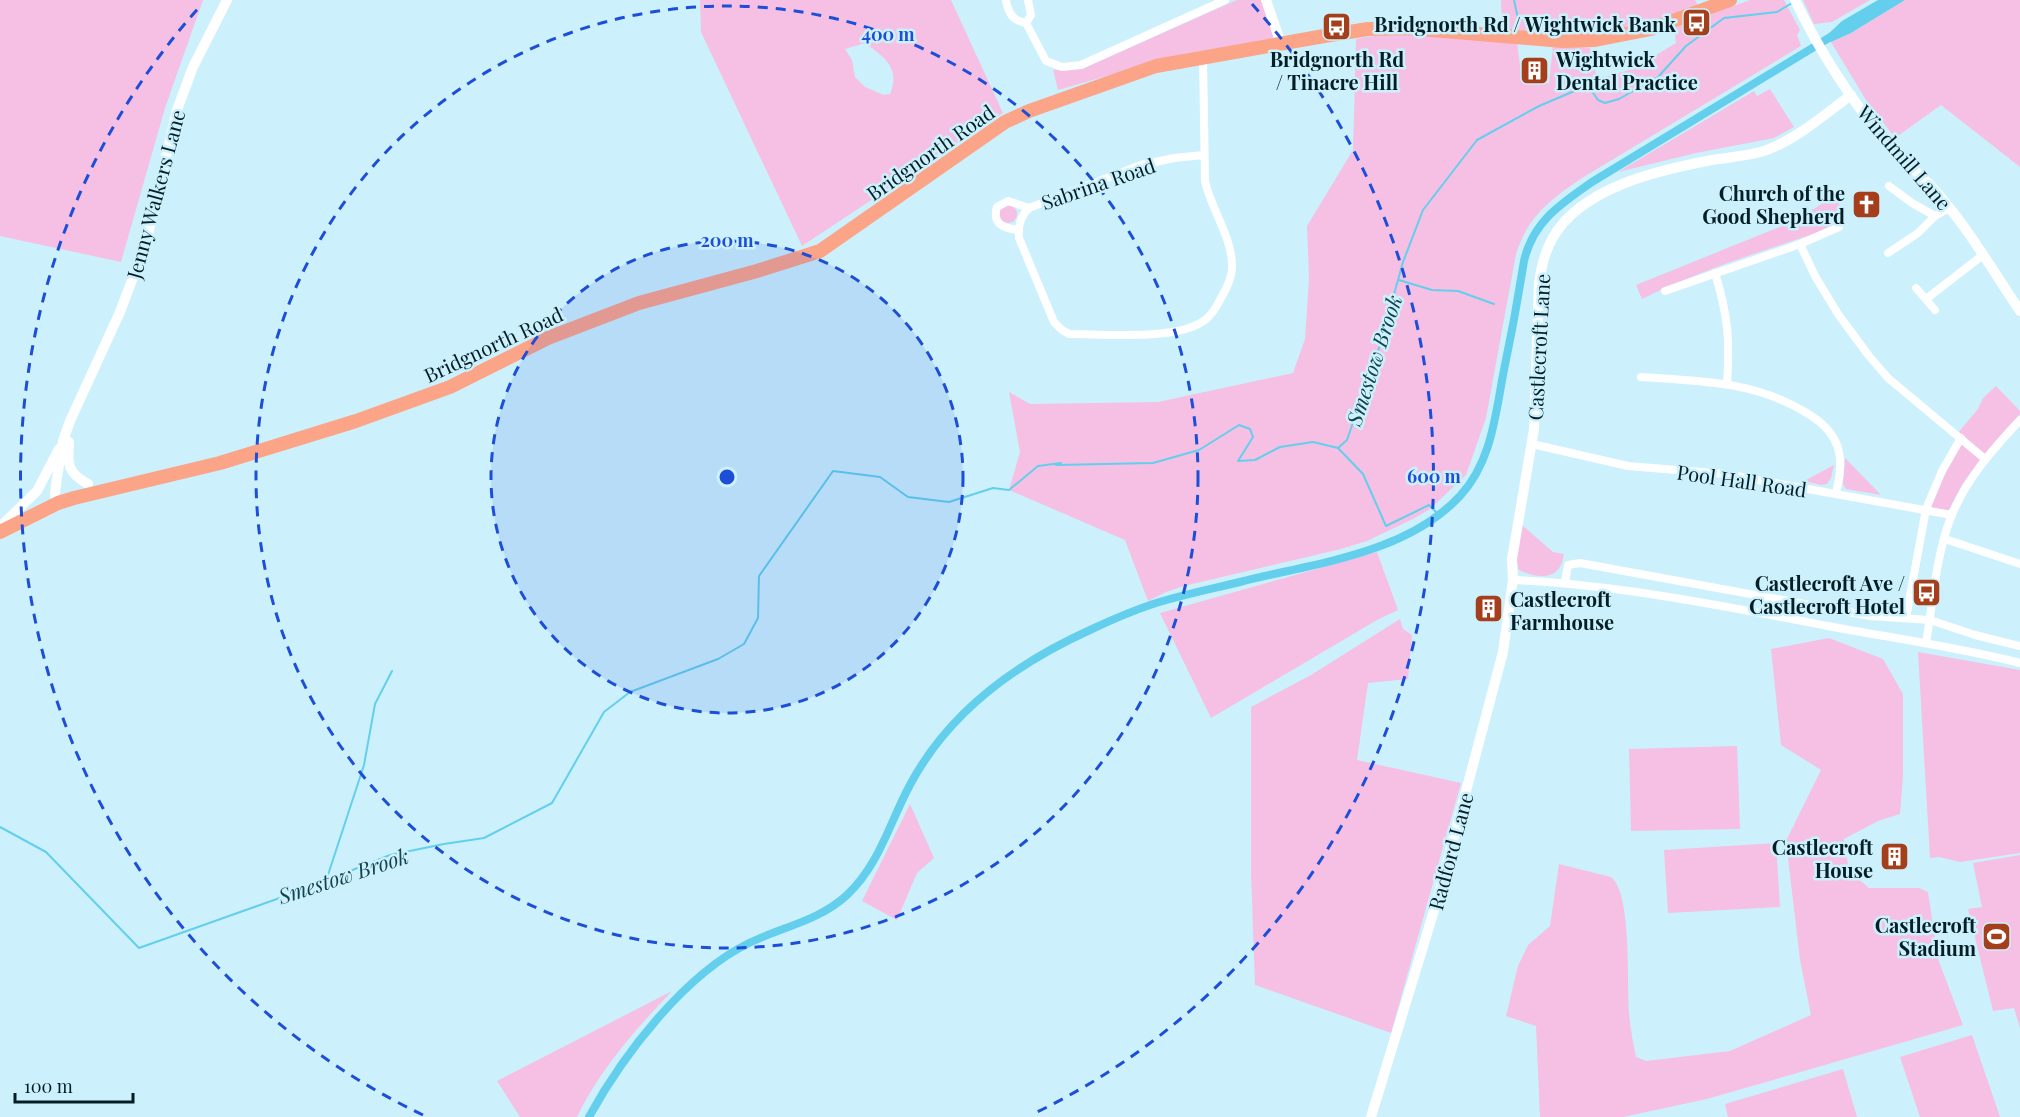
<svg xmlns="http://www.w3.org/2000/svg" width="2020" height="1117" font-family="'Playfair Display',serif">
<rect width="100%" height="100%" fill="#ccf1fc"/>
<g fill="#f5c0e4" fill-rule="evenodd">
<path d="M0,0h203l-38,108 -44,154 -121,-26z"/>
<path d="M700,0h251l52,113 -201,133 -101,-214zM865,43c19,14 36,25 25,51l-6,1 -19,-8 -10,-10 -3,-17 -7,-11z"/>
<path d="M1237,0h26l12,35 -4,4 -88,15 -125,36 -5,-20 31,-2z"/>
<path d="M1501,0h194l4,7c-34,10 -68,22 -104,26 -30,3 -63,-2 -93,-4z"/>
<path d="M1750,0h34l16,30 -3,5 4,11 -219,132c-32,22 -54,38 -66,76l-30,164 -20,57 -36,34 -17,10 -46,22 -26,8 -157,37 -18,6 -18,9 -23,-61 -116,-50 11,-38 -11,-60 21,12 128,-2 135,-29 12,-34 4,-60 -2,-53 46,-76 3,-111c50,-11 110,-1 161,3l5,39 27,2 4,-38 37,3 7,31 36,-10 43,-26 -2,-15z"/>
<path d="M1803,0h67l-38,22 -18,2z"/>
<path d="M1905,0h115v167l-79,-62 -46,33 -29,-38 -35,-58 20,-9z"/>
<path d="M1770,89l24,38 -20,11 -78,15 -78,19 136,-81 3,5z"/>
<path d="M1836,194l9,29c-68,24 -139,44 -203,76l-6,-14 163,-66z"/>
<circle cx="1008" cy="214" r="9"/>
<path d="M1996,386l24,25v3l-37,42 -25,-23 20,-24 5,-11z"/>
<path d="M1961,441l21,18 -19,24 -15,28 -19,-4z"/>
<path d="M1845,458l36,37 -35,-6 -3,-5z"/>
<path d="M1834,465l-3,13 -4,6 -6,1 -17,-4z"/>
<path d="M1522,525l31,27 11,2c-1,4 -2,11 -5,14 -8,13 -31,8 -41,1l-2,-17z"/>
<path d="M1377,552l21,58 -21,10 -166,98 -51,-105z"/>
<path d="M1400,619l3,10 9,6 -4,44 -40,4 -11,77 104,23 -70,250 -136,-48 -4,-112v-166l60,-32z"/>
<path d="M1829,638l54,21 20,35v82l-3,38 -22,7 -34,18 5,32 20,17h50l9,4 10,67 25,66 -256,74 -84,18h-83l-4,-91 -30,-10 12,-50 10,-21 22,-19 9,-62 52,13c21,16 16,106 18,135 1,15 4,30 7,45l10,4 84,-10 81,-36 -11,-55 -14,-119 35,-71 -40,-25 -10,-96z"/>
<path d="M1918,652l102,18v183l-60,9 -21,-5 -9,1z"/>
<path d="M1737,746l3,83 -109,2 -2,-82z"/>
<path d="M910,804l24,54 -17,15 -20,47 -35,-19z"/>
<path d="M1776,843l4,64 -112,6 -4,-63z"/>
<path d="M2020,855v173l-6,-20 -21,3 -25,-102 14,-2 -9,-44z"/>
<path d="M672,991c-36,38 -72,78 -95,126h-57l-23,-36z"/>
<path d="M1972,1035l28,82h-80l-20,-60z"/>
<path d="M1843,1069l14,48h-129l-3,-13z"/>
</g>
<path fill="#63cfec" d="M1878,0h27l-54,33 -20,9 -6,-5 17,-16z"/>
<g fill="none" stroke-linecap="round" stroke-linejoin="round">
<g stroke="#63cfec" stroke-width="2">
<path d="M1514,0l5,23"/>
<path d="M1399,280l33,10 26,1 36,13"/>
<path d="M1338,448l25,26 23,52 43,-21 10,10"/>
<path d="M0,827l46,25 93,96 166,-59 85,-34 54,-11 40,-6 68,-35 52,-91 26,-20 88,-33 26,-15 14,-26 1,-42 74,-105 47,6 28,20 41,5 44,-14 16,2 29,-24 23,-3 -5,2 97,-2 46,-13 40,-25 11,4 3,8 -15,24 17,-1 25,-13 33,-5 25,6 9,-8 32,-92 24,-86 20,-52 54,-70 62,-34 45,-19h5l9,13 7,3 14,-4 39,-22 28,-31 38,-28 53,-6 15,-9"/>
<path d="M326,881l38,-116 11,-61 17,-33"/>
</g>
<path stroke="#63cfec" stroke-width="8" d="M589,1117c34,-62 95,-142 160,-174 33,-16 70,-22 98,-48 33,-31 43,-74 64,-112 39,-72 106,-120 179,-153 21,-10 42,-19 63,-26 28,-9 58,-15 87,-22 73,-19 165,-27 220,-86 31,-34 35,-78 43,-121 8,-38 15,-76 21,-114 9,-40 37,-57 68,-79l245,-149"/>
<g stroke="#fff" stroke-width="8">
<path d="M1006,0c2,13 7,21 20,23l5,-8 -3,-15"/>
<path d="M1026,23l20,38 16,6 19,-2 144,-65"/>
<path d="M1203,57l2,124c6,28 26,54 27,83 1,11 -5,24 -11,34 -4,8 -9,17 -16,22 -28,21 -100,14 -136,14l-7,-4 -8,-8 -35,-84c-1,-12 1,-22 10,-30l112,-43 33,-7 30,-3"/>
<path d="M1889,186l23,17 23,13 14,-8"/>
<path d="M1018,230c-15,-2 -26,-6 -21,-23l11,-6 21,7"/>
<path d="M1800,244l15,32 23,38 31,42 19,22 97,81"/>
<path d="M1888,253l30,-20 17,-17"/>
<path d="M1715,273c13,43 15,66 12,111"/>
<path d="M1916,288l19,22"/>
<path d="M1665,291l135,-47 39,-17"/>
<path d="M1926,299l57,-44"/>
<path d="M1641,377c58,4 113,4 164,35 16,9 30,21 34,40 3,14 0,28 -3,41"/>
<path d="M1532,444l96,22 97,8 227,41"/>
<path d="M1945,539l75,25"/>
<path d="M1513,580c107,5 211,26 315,46 64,12 129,21 192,37"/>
<path d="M1565,582l3,-17 12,-2 290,53 60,4 45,15 45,11"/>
<path d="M1906,618l20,-109 16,-38 19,-33"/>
<path d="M1926,643c7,-41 10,-88 25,-126 15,-38 42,-68 69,-97"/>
</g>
<g stroke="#fff" stroke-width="10">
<path d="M1266,0l15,44"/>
<path d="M1795,0c24,50 56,100 92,143 12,15 29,27 42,41 36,38 62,84 91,127"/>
<path d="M69,442c-2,23 -1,31 19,42"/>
<path d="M58,503l-3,-8 1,-11 7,-43 7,-20 50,-109 26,-69 31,-133 16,-43 34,-67"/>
<path d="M0,527l37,-36 22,-42"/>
<path d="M1371,1117l65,-213 67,-252 10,-72 -1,-21 22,-130 5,-146c2,-15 6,-31 13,-44 29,-52 107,-69 160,-79 18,-3 38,-4 55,-10 31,-12 57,-35 84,-55"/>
</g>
<path stroke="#fca488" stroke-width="14" d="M0,532l58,-29 16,-5 146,-35 136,-42 94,-34 98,-49 91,-35 118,-32 63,-20 185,-129 24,-11 127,-45 168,-30 44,-7 40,-1 155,13 32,-1 56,-11 79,-29"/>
</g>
<circle cx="727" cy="477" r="236" fill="#1d4ed8" fill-opacity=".12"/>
<g fill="none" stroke="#1d4ed8" stroke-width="3" stroke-dasharray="10 8">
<circle cx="727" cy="477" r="236"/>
<circle cx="727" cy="477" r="471"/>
<path d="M423 1115A707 707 0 0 1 202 4M1252 4A707 707 0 0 1 1031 1115"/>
</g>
<defs>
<symbol id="bus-square" viewBox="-11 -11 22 22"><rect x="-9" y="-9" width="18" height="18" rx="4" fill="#a53e1b" stroke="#ccf1fc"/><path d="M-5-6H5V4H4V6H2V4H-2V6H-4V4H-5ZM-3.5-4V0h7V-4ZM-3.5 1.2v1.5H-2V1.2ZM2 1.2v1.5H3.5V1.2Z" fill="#fff"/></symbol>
<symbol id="building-square" viewBox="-11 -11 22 22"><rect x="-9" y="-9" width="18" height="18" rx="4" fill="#a53e1b" stroke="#ccf1fc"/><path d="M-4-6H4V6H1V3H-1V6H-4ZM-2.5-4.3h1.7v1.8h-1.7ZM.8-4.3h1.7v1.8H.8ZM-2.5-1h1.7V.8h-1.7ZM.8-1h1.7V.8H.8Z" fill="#fff"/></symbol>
<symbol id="church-square" viewBox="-11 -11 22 22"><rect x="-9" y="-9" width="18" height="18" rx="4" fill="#a53e1b" stroke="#ccf1fc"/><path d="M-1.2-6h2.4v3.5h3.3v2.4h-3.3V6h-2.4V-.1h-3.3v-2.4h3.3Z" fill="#fff"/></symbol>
<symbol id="stadium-square" viewBox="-11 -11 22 22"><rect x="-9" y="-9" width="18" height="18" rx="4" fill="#a53e1b" stroke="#ccf1fc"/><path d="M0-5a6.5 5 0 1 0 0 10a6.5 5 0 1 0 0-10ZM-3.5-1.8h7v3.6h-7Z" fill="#fff"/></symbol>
</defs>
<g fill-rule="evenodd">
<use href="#bus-square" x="1680" y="6" width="33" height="33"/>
<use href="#bus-square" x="1320" y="10" width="33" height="33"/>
<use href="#building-square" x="1518" y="54" width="33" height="33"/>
<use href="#church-square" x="1850" y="188" width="33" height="33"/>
<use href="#bus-square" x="1910" y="576" width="33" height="33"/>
<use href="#building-square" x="1472" y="592" width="33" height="33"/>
<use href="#building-square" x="1878" y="840" width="33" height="33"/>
<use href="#stadium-square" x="1980" y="920" width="33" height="33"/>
</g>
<g text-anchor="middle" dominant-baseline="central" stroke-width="5" stroke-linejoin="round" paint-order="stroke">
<g font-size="20" font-weight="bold" fill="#041e25" stroke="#ccf1fc" text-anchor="end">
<text x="1676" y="23">Bridgnorth Rd / Wightwick Bank</text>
<text x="1337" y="58" text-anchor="middle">Bridgnorth Rd<tspan x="1337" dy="23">/ Tinacre Hill</tspan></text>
<text x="1556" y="58" text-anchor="start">Wightwick<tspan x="1556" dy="23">Dental Practice</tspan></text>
<text x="1845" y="192">Church of the<tspan x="1845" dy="23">Good Shepherd</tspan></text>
<text x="1905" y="582">Castlecroft Ave /<tspan x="1905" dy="23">Castlecroft Hotel</tspan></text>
<text x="1510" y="598" text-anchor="start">Castlecroft<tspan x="1510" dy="23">Farmhouse</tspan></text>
<text x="1873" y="846">Castlecroft<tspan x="1873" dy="23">House</tspan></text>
<text x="1976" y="924">Castlecroft<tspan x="1976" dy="23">Stadium</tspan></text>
</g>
<g font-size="20" fill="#041e25" stroke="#ccf1fc">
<text transform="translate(930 152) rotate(-35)">Bridgnorth Road</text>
<text transform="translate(1905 157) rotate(49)">Windmill Lane</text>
<text transform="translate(1098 183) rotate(-19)">Sabrina Road</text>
<text transform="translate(155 194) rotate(-75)">Jenny Walkers Lane</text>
<text transform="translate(493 344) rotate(-25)">Bridgnorth Road</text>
<text transform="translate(1538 347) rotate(-87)">Castlecroft Lane</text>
<text transform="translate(1742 480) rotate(8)">Pool Hall Road</text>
<text transform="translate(1450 851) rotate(-75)">Radford Lane</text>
</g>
<g font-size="21" font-style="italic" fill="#12434f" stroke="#ccf1fc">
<text transform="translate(1373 360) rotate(-72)">Smestow Brook</text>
<text transform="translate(343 875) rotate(-18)">Smestow Brook</text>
</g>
</g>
<circle cx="727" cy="477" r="9" fill="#1d4ed8" stroke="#ccf1fc" stroke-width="3"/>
<g font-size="18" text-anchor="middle" font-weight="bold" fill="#1d4ed8" stroke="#ccf1fc" stroke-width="5" stroke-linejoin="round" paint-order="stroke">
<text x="888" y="41">400 m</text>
<text x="727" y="247">200 m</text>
<text x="1434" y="483">600 m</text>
</g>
<path d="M15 1093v9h118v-9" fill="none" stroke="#041e25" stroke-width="3"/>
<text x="24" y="1093" font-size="18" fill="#041e25" stroke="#ccf1fc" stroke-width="4.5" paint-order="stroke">100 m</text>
</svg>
